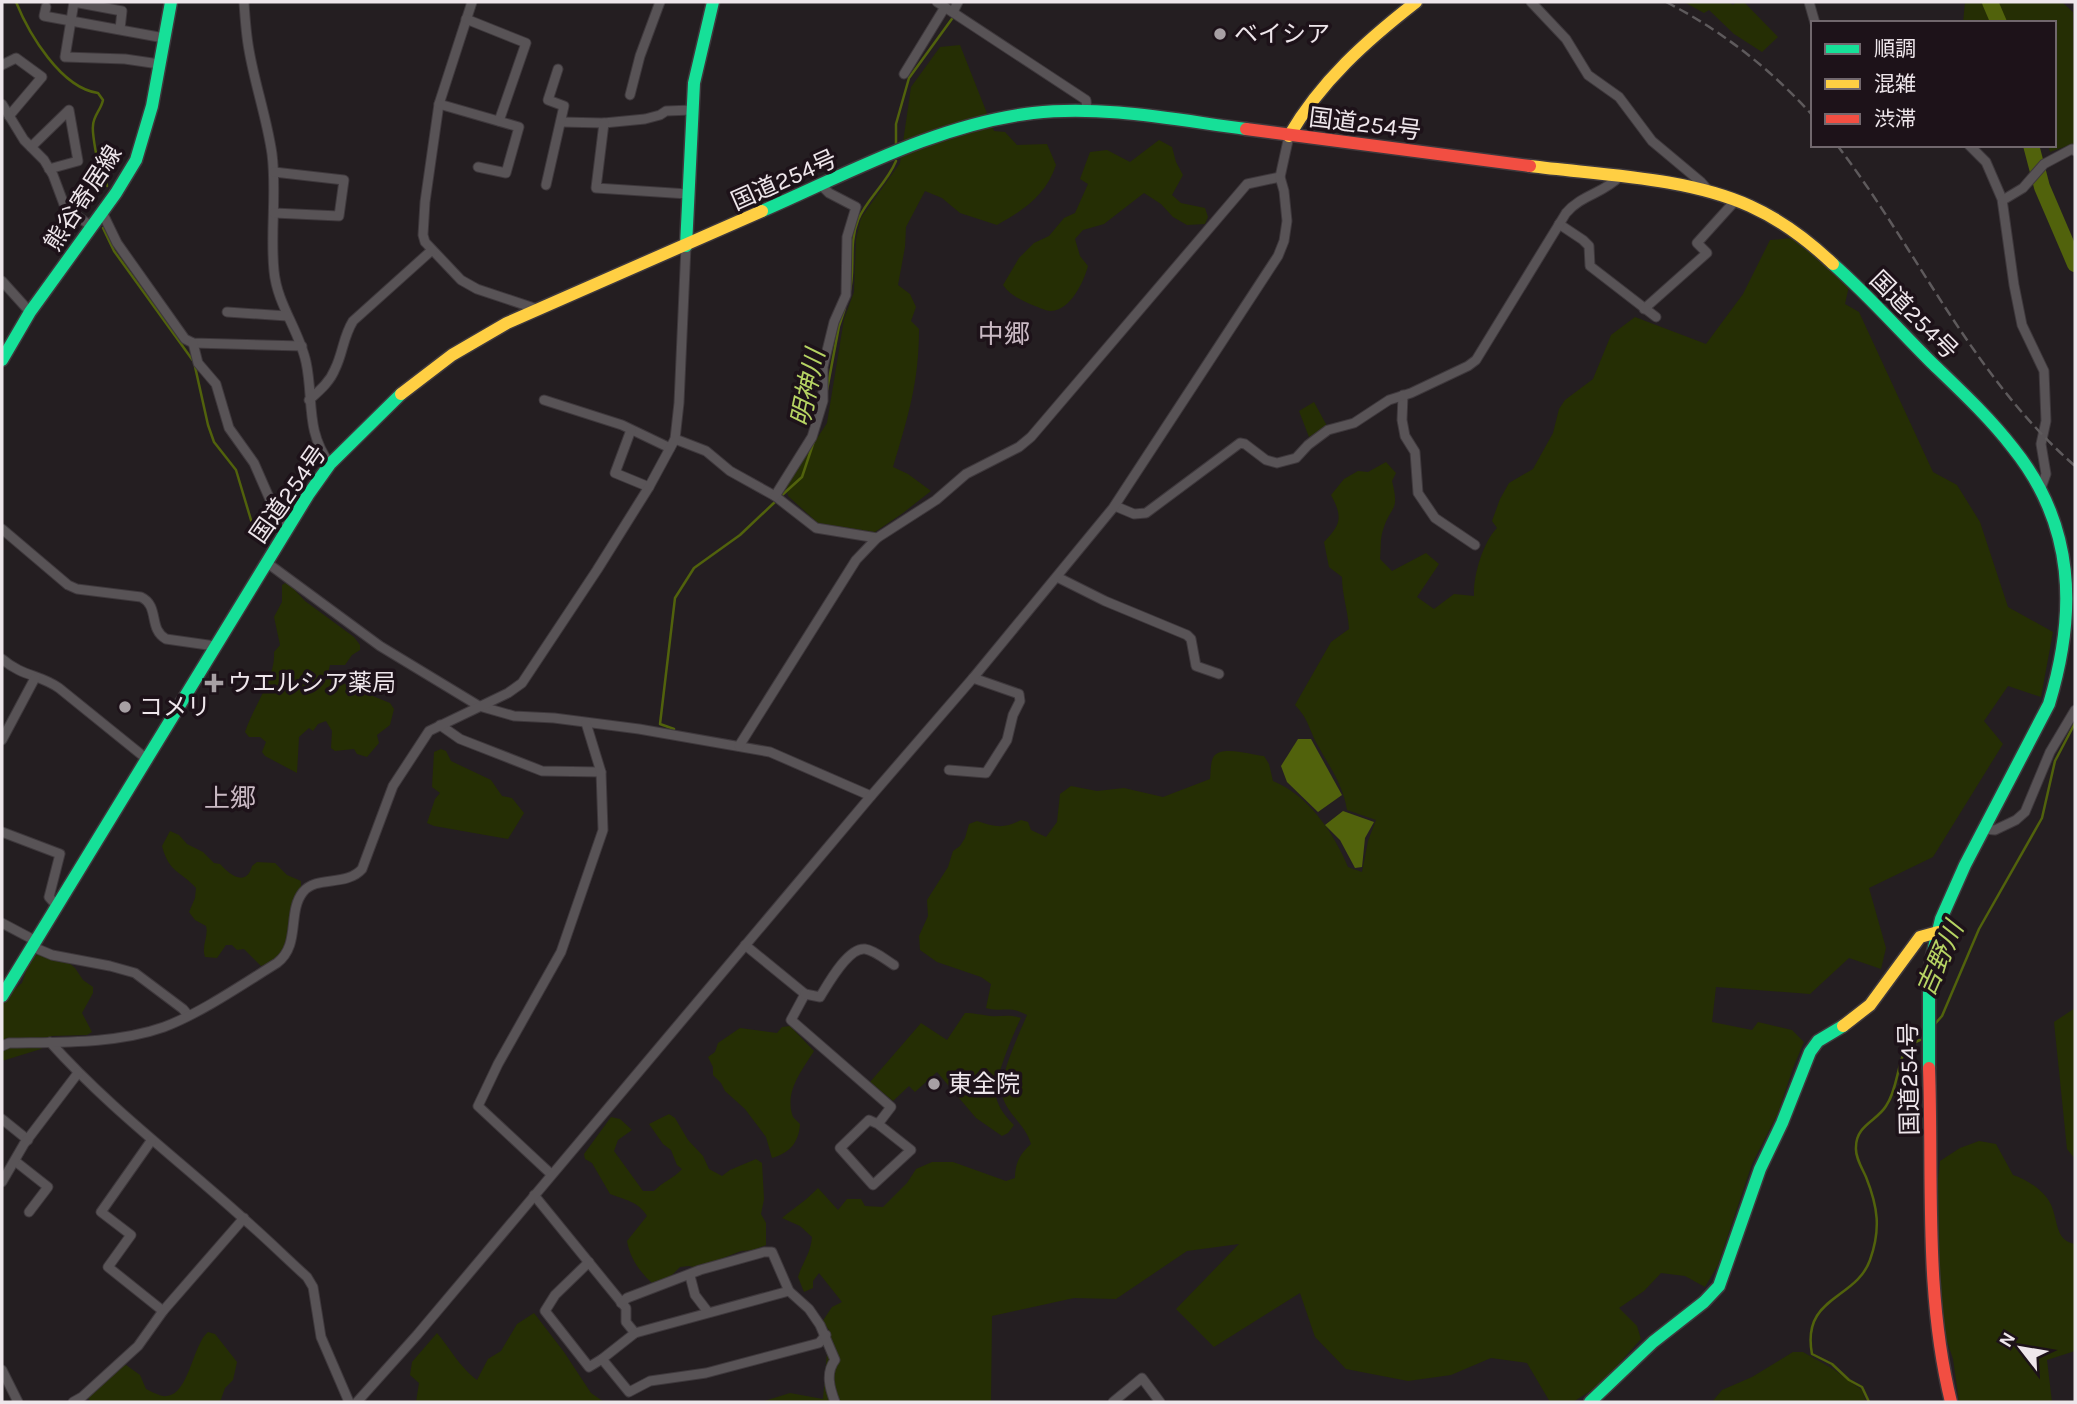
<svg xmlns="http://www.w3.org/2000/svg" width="2077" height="1404" font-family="Karla,'Noto Sans JP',sans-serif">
<rect width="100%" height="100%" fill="#241e21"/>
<g fill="#252e04">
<path d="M1684,2h45l4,3 3,-3h8l34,35 -16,15 -28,-18 -25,-24 -5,3z"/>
<path d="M1965,2h97l11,10 2,131 -25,9 -2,-7h6v-122h-91z"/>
<path d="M960,45l34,86 11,1 12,13 30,-1 9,21c-10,30 -32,45 -59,60l-37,-12 -18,-15 -17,-7 -19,36 -1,20 -7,38 12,9 6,13 -5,14 8,8c0,53 -11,88 -26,138l15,7 23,17 -28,22 -28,19 -57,-9 -30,-27 -2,-10 41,-63 17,-104 10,-27 2,-53 5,-21 39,-55 11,-76 29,-40z"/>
<path d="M1159,140l13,7 4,15 7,13 -11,20 9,8 24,5 3,9 -3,7 -18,1 -14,-8 -12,-13 -17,-11 -40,31 -21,6 -8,9 5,17 8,10c-4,15 -17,44 -37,45 -6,0 -15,-5 -21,-7 -11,-5 -20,-9 -27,-19l16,-27 15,-15 15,-7 15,-18 11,-5 13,-29 -8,-5 10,-27 17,-2 23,12z"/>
<path d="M1793,238l56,48 -4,18 14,8 74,160 24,13 23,37 28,85 45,25 -12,65 -33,-11 -24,35 19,23 -70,113 -64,31 17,60 -5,21 -32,-11 -39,36 -94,-7 -4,35 40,8 6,-8 34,8 12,12 -11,26 -15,45 -26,51 -34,101 -13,22 -20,-11 -24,-3 -17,18 -25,17 18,18 4,13 -41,46 -27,17h-23l-23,-39 -36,-5 -40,17 -43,6 -62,-12 -31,-32 -15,-44 -86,54 -38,-38 63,-65 -52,7 -71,48 -42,-1 -82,18 -1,86h-230l29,-9 33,6 6,-69 -7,-8 10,-15 10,-5 -23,-29 -6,8v7l-9,4 -6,-15c4,-14 13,-24 14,-40l-12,-11 -18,-8c12,-10 25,-18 36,-30l20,22 9,-11h14l4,7 18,1 24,-24 9,-14 16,-7h21l53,19 9,-3c0,-15 5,-24 16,-34 -6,-20 -22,-28 -28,-46 -7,-16 17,-66 24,-83 -18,-10 -23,-2 -41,-7l5,-24 -10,-7 -44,-15 -17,-12 -1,-14 9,-20 -1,-16 21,-33 5,-16 7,-5 5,-8 4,-14 8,-3c17,6 28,8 44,-1l7,2 3,8 15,7 11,-15 3,-28 11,-8 26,5 27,-3 39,9 47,-18c1,-7 0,-17 4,-23 9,-11 38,-1 50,0l5,8 4,17c35,14 61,52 75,86l14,5 6,-31 8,-21 -29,-10c-4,-26 -18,-44 -30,-66 -9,-17 -8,-24 -22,-39l36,-63 18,-13c-1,-19 -7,-34 -7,-52l-13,-10 -5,-25c17,-17 19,-25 7,-47l13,-16 14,-8 10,1 18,-10 10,11 -4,8c8,32 -1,23 -9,49 -3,8 -2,20 -3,29l12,12 34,-18 13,11 -22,33 17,12 20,-15 20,2c-1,-20 9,-54 23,-68l-5,-7 8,-22 9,-16 24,-14 20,-36 6,-24 6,-9 28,-21 18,-44 24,-18 71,27 37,-50 27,-54z"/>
<path d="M1314,402l13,24 -18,11 -10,-26z"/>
<path d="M287,582l18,19 49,36 6,8v5l-8,5 -7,10h-15l-2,8 20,13 42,17 4,6 -4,16 -13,10 2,8 -12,14 -10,-3 -3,-5 -19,2 -4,-3 1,-17 -6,-10 -8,3 -5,7 -4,-3 -10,9 -2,36 -32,-17 -3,-4 4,-10 -6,-5h-11l-4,-5c8,-25 31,-55 29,-80l6,-7 -6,-28 8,-15v-17z"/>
<path d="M441,749l5,2 5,10 40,19 11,16 10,2 12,15 -16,26 -74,-13 -7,-3 8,-24 5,-6 -8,-6 2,-35z"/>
<path d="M170,831l9,4 8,9 16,8 11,11 6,1c9,10 26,24 32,2l5,-4 18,1 12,12 14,6v6l-14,46 4,13 -16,15 -14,5 -17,-17 -7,1 -5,-5h-6l-9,13 -12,-1c-4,-11 4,-21 1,-31l-11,-6 -6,-8 6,-14 1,-10c-16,-18 -27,-15 -34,-42z"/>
<path d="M38,954l30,8 7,6 8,12 10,7v6l-11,20 10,19 -5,3 -36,1 -10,13 -39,12v-56l6,-11 14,-11 8,-24z"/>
<path d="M2075,1008v151l-8,-10 -13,-127z"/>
<path d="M965,1013c10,0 16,2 25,3 11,1 19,-2 31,2 -8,16 -28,64 -25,79 3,12 10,20 18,28l-6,8 -6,3 -26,-18 -39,-46 -22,20 -6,-6 -16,15 -23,-19 51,-59 26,17z"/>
<path d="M790,1026l24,25c-13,21 -30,41 -21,66l7,7c-1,18 -10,29 -28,34l-6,-21 -21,-28 -20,-18 -4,-8 -8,-8v-8l-5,-10 7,-5 3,-9 22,-15 37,5 5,-6z"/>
<path d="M669,1114l6,4 13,22 15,16 6,13 13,7 8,-6 26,-11 6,4 2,36 -3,15 5,9v22l-12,5 -13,1 -43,17 -9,-2 -9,1 -14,14 -14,2c-13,-12 -22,-25 -25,-42l20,-25c-9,-15 -22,-16 -37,-22l-18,-31 -7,-4 -1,-5 27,-37 9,2 12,11 -14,10 -4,11 29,40h11c8,-9 19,-12 28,-22l-5,-4 -6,-15 -8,-6 -14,-20z"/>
<path d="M1979,1141l17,3 17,31c17,6 35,18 40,35 5,15 4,31 22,34v107l-28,9 5,42h-93l-6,-43 -13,-39 -4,-123 4,-36 20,-13z"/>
<path d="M534,1313l30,39 27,41 13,9h-188l3,-19 -9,-8 2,-13 25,-29c15,18 21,32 40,47l11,-21 13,-8 16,-27z"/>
<path d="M208,1332l7,2 22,28 -4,18 -8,8 -5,14h-129l-3,-4 33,-32 5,-1 14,10 6,14c6,3 15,8 21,7 22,-2 26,-52 41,-64z"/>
<path d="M1793,1352h10l30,17 29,21 4,12h-154l10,-12 30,-13z"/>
</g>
<g fill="#51620c">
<path d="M1298,739h13l31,56 -24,17 -31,-30 -6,-16z"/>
<path d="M1343,811l31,11 -9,16 -3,29 -7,1 -15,-28 -15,-15z"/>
</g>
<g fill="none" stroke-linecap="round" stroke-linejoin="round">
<g stroke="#51620c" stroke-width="2.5">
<path d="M16,2c13,32 45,86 82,91l5,7c-2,10 -10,16 -10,26 -1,4 3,31 5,34 5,10 8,14 9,26"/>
<path d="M896,147v-23l13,-46 45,-62"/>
<path d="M103,228l11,23 80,111 14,63 6,17 22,28 15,50 9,15"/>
<path d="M849,295c7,-25 -1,-50 9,-75 8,-20 29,-37 38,-59"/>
<path d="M827,390l12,-64 6,-18"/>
<path d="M781,496l21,-19 12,-36"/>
<path d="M674,729l-14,-5 15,-126 19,-30 46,-33 36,-34"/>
<path d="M1934,1025l8,-9 37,-87 63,-111 13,-57 20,-38"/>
<path d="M1869,1402l-7,-15 -13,-7 -17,-16 -20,-10c-11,-58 44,-54 58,-94 11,-31 8,-53 -4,-83 -4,-9 -11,-20 -10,-30 0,-22 21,-26 30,-41 11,-16 11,-39 19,-56l4,-5 11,-5"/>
</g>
<g stroke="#51620c" stroke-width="16">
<path d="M1990,2l9,21"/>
<path d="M2031,145l11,42 33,77"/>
</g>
<defs>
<g id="street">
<path d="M244,2c1,16 2,32 5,48 6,35 18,69 23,104 5,39 -2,78 2,117 3,33 25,59 32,91 8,37 -1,69 24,102"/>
<path d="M472,2l-33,102 -14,98 -2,33 2,7 36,38 16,9 60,20"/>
<path d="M937,2l149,98 1,11"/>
<path d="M1531,2l35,37 22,36 31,22 33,44 49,41 7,8"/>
<path d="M1809,2l6,21"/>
<path d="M46,7l-2,9 120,22"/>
<path d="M953,12l5,-10"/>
<path d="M466,19l60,24 -27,78"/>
<path d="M120,29l2,-18 -48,-9 -9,55 60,2 34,5"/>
<path d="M2,65l14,-7 26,19 -33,39"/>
<path d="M904,74l41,-67"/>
<path d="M630,95l10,-39 20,-54"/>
<path d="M2,104l22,36 20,20 9,15 12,32 27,20"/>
<path d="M439,104l80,23 -13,46 -28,-6"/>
<path d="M561,122l43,1 41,-4 15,-4 6,-4 26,-1"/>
<path d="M604,123l-8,65 92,6"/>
<path d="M1969,145l17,17 16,37 12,86 8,40 22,46 2,50 -5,23 5,30 -5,14"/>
<path d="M31,147l38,-37 9,51 -29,8"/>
<path d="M274,172l70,8 -5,36 -65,-3"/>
<path d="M546,185l18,-79 -16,-6 10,-31"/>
<path d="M2003,200l20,-12 21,-24 28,-15 3,2"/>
<path d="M102,212l15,31 68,96 8,4 109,3"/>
<path d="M1559,224l24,16 6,6 1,20 66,51"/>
<path d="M2,281l28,31"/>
<path d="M1644,309l63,-56 -10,-10 38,-42"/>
<path d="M227,312l60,4"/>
<path d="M193,343l5,20 18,21 13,44 25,35 21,48 13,15"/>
<path d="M1403,395l-1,25 3,16 10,16 3,41 17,25 40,27"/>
<path d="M309,400c10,-9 21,-18 26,-31 8,-16 8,-32 18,-48l79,-71"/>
<path d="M544,400l78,25 48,23"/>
<path d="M631,430l-16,43 34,14"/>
<path d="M675,439l31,12 24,20 45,25 41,32 61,10"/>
<path d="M775,496l37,-59 11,-36v-34l11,-45 12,-27 1,-58 9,-30 -27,-14 -6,-6"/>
<path d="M1115,506l19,8 12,-1 94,-70 5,1 21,16 11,3 19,-5 12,-13 20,-15 26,-7 35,-23 22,-7 57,-27 8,-6 90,-147c15,-18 38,-20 53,-36"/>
<path d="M2,529l66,56 9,4 64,8c19,9 7,32 25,42l49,7"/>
<path d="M266,562l114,84 99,60 35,10 40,2 85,11 131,23 101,44"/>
<path d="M1057,577l48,24 82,34 4,4 5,27 23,8"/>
<path d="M2,659c21,18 37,15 57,29l89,72"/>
<path d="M440,725l20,14 82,32 59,1"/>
<path d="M2,740l33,-62"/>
<path d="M739,746l117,-186 21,-22 59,-38 30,-26 53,-27 12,-10 216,-253 33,-7"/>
<path d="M949,770l37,3 21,-33 6,-25 7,-14 -1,-7 -46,-16"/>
<path d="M1984,829l11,1 21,-10 9,-8 25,-60 25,-42"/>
<path d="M2,832l58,22 -11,43 8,9"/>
<path d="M2,923l34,18"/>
<path d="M745,945l60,49 -14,26 100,87 -13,17 33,26 -38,35 -33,-37 29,-28 9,4"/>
<path d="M33,947l19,8 58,11 25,7 48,36 5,6"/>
<path d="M805,994l15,3c8,-13 28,-50 45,-48 9,1 21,11 29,16"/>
<path d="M50,1042c59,66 129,118 194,177 22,19 42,39 63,58l6,10 8,50 28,65"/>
<path d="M2,1046l7,-3c50,-1 107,1 155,-16 37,-14 79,-43 113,-64 24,-18 10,-51 26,-71 14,-17 43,-5 59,-23l31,-83 36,-55 79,-38 14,-10 75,-113 52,-83 26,-48 4,-36 7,-157"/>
<path d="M2,1119l26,21"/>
<path d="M151,1141l-50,71 30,23 -23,32 55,44"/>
<path d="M15,1161l33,26 -19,25"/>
<path d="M551,1174l-73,-68 20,-42 63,-112 42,-122 -2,-58 -15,-49"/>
<path d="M2,1182l22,-38 54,-71"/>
<path d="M534,1195l92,113v14l9,11"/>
<path d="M589,1262l-34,33 -10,16 44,56 13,-8"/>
<path d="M690,1276l5,19 13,17"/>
<path d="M789,1291l-154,42 -33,26 27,33 21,-11 56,-8 113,-30 7,-8"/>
<path d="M621,1303l6,-5 73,-28 64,-18h8l17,39 20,18 11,16 15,35c-10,13 -5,29 0,42"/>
<path d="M2,1370l16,32"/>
<path d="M73,1402l9,-5 56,-51 25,-35 81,-93"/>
<path d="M357,1402l60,-67 454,-539 102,-118 140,-170 165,-252 6,-15 3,-20 -3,-30 -4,-14 9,-41"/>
<path d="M1113,1402l29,-24 18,24"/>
</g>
<g id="fast">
<path d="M762,211c87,-38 176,-87 271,-98 71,-8 143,7 213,16"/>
<path d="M686,246l8,-163 19,-81"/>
<path d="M1833,264c35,31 66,66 99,99 28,27 57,54 81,85 62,77 64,164 36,256l-84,161 -24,54 -9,37 -3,23v89"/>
<path d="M2,360l28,-48 86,-119 20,-33 16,-54 19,-104"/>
<path d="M2,996l306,-501 22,-31 71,-70"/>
<path d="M1590,1402l63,-60 51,-40 15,-16 41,-117 22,-46 28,-71 8,-11 25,-15"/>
</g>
<g id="slow">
<path d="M1289,136c32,-55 77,-95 127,-134"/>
<path d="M1530,166c70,9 156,11 220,40 31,14 59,35 83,58"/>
<path d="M401,394l51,-39 55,-32 255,-112"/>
<path d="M1843,1026l27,-21 50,-68 18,-5"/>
</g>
<g id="jam">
<path d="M1246,129l284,37"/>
<path d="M1929,1068c4,112 -5,224 22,334"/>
</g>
</defs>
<use href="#street" stroke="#3e383c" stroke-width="11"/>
<use href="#fast" stroke="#3e383c" stroke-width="15"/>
<use href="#slow" stroke="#3e383c" stroke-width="15"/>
<use href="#jam" stroke="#3e383c" stroke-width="15"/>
<use href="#street" stroke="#585356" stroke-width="9"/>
<use href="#fast" stroke="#16e098" stroke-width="12"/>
<use href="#slow" stroke="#ffcf43" stroke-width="12"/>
<use href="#jam" stroke="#f24e42" stroke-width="12"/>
<g stroke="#5e5a5c" stroke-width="2.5" stroke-dasharray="10 5" stroke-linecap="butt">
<path d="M1666,2c55,28 106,68 147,114"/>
<path d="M1837,145c81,106 136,232 238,321"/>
</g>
</g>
<g fill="#a7a0a4" stroke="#1d1219" stroke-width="2.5">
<circle cx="1220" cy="34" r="7"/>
<path d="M210.5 672.5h7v7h7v7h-7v7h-7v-7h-7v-7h7z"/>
<circle cx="125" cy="707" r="7"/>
<circle cx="934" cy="1084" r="7"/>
</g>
<g text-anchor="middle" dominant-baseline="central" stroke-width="7" stroke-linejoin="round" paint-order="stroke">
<g font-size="24" fill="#eee6eb" stroke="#1d1219" text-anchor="start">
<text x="1234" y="34">ベイシア</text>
<text x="228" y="683">ウエルシア薬局</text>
<text x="139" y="707">コメリ</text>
<text x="948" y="1084">東全院</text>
</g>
<g font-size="24" fill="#eee6eb" stroke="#1d1219">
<text transform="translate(1365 124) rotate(7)">国道254号</text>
<text transform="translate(784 180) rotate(-24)">国道254号</text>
<text transform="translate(83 198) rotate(-57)">熊谷寄居線</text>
<text transform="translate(1914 315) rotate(45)">国道254号</text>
<text transform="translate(288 494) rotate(-55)">国道254号</text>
<text transform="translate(1909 1079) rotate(-91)">国道254号</text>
</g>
<g font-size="26" fill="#c9b9c3" stroke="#1d1219">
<text x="1004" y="334">中郷</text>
<text x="230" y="798">上郷</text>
</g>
<g font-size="26" font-style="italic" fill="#b6d363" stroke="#1d1219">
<text transform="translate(808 388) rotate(-78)">明神川</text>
<text transform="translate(1940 959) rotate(-66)">吉野川</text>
</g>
</g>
<rect width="2077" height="1404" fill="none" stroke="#eee6eb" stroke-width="7"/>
<rect x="1811" y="21" width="245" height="126" fill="#1d1219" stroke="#71676d" stroke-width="2"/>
<rect x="1825" y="44" width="35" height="10" fill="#16e098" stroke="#71676d" stroke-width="2"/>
<text x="1874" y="56" font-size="21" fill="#eee6eb">順調</text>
<rect x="1825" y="79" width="35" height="10" fill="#ffcf43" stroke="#71676d" stroke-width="2"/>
<text x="1874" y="91" font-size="21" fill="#eee6eb">混雑</text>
<rect x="1825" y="114" width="35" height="10" fill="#f24e42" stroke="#71676d" stroke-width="2"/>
<text x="1874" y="126" font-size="21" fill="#eee6eb">渋滞</text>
<g transform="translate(2021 1348) rotate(301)" stroke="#1d1219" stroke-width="5" paint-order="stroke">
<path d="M0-5L12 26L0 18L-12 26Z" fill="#eee6eb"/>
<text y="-10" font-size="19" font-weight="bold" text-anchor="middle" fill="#eee6eb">N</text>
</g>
</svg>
